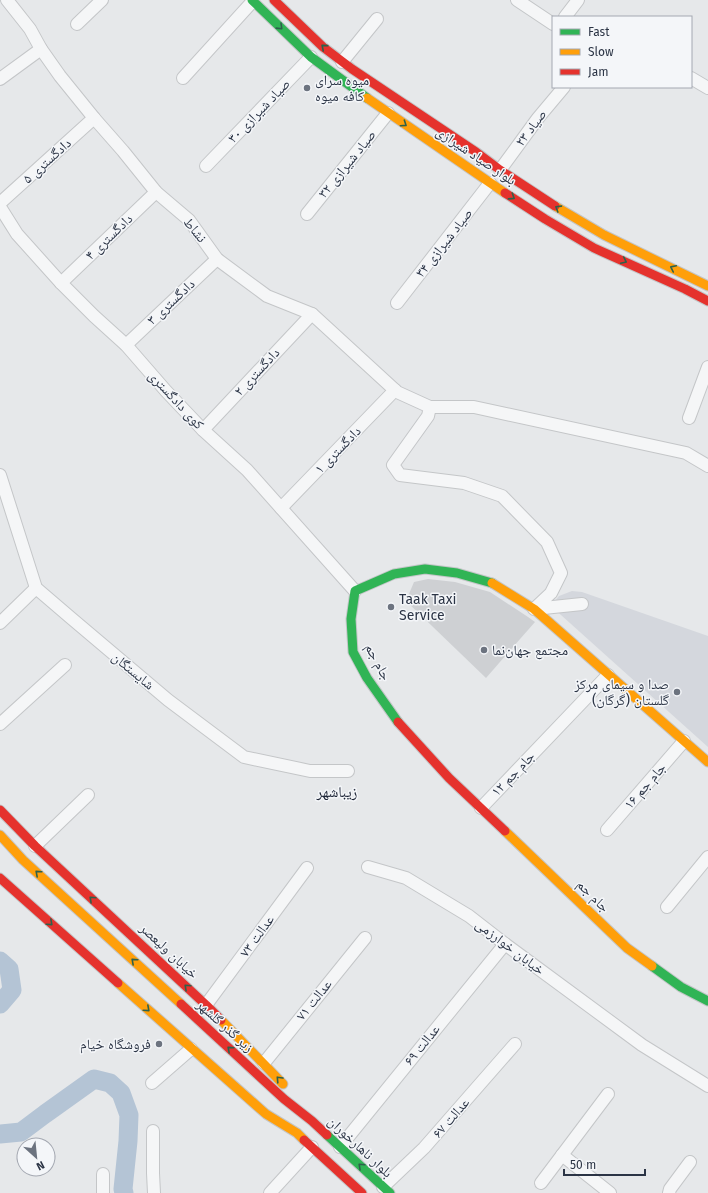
<svg xmlns="http://www.w3.org/2000/svg" width="708" height="1193" font-family="'Fira Sans','Noto Naskh Arabic',sans-serif">
<rect width="100%" height="100%" fill="#e6e8ea"/>
<path fill="#d4d7dd" d="M572,591l10,1 126,44v111l-157,-141 8,-10z"/>
<g fill="none" stroke-linecap="round" stroke-linejoin="round">
<g stroke="#b4c4d5" stroke-width="19">
<path d="M0,961l9,8 3,21 -12,14"/>
<path d="M0,1134l21,-2 24,-18 49,-35 16,4 11,10 8,22 -1,26 -5,48 1,4"/>
</g>
</g>
<path fill="#ced0d3" d="M428,579l27,3 35,10 38,25 7,5 -49,56 -80,-77 8,-19z"/>
<g fill="none" stroke-linecap="round" stroke-linejoin="round">
<defs>
<g id="street">
<path d="M7,0l23,29 11,20 19,27 34,42 29,33 33,41 33,28 28,39 50,37 45,18 85,78 33,15h44l212,46 22,13"/>
<path d="M517,0l36,24"/>
<path d="M565,17l13,-17"/>
<path d="M77,24l25,-24"/>
<path d="M342,62l35,-43"/>
<path d="M183,78l70,-77"/>
<path d="M691,78l17,10"/>
<path d="M0,79l41,-30"/>
<path d="M206,166l105,-109"/>
<path d="M500,170l38,-52 26,-31"/>
<path d="M0,203l94,-85"/>
<path d="M0,207l17,27 44,49 33,33 32,29 40,46 37,39 44,40 108,121"/>
<path d="M307,214l81,-101"/>
<path d="M61,283l95,-91"/>
<path d="M397,303l93,-120"/>
<path d="M126,345l91,-86"/>
<path d="M430,407l-2,9 -35,49 7,10 64,8 38,13 45,46 14,31 -10,20 -17,16 48,-5"/>
<path d="M689,418l19,-51"/>
<path d="M203,430l109,-116"/>
<path d="M0,475l36,113 35,30 97,82 76,57 66,14h38"/>
<path d="M281,508l114,-118"/>
<path d="M0,623l36,-35"/>
<path d="M0,724l65,-59"/>
<path d="M481,808l127,-133"/>
<path d="M607,830l77,-89"/>
<path d="M35,846l53,-51"/>
<path d="M368,867l38,11 63,38 36,28 137,101 66,41"/>
<path d="M667,907l41,-50"/>
<path d="M206,1005l101,-137"/>
<path d="M264,1063l101,-125"/>
<path d="M152,1083l39,-34"/>
<path d="M153,1131v42l1,20"/>
<path d="M340,1147l165,-203"/>
<path d="M562,1155l48,38"/>
<path d="M541,1183l67,-89"/>
<path d="M383,1187l41,-39 91,-104"/>
<path d="M103,1193v-19"/>
<path d="M270,1193l42,-46"/>
<path d="M669,1193l1,-4 20,-27"/>
</g>
<g id="fast">
<path d="M252,0l59,57 56,41"/>
<path d="M398,722l-31,-44 -14,-26 -2,-33 4,-28 39,-17 31,-5 32,4 35,10"/>
<path d="M652,966l29,21 27,14"/>
<path d="M327,1135l63,58"/>
</g>
<g id="slow">
<path d="M367,98l138,95"/>
<path d="M555,206l49,29 104,51"/>
<path d="M492,583l42,26 174,153"/>
<path d="M505,831l122,117 25,18"/>
<path d="M0,835l23,25 158,144"/>
<path d="M118,983l148,131 31,19 7,7"/>
<path d="M221,1020l62,64"/>
</g>
<g id="jam">
<path d="M274,0l49,47 29,22 124,83 24,18 55,36"/>
<path d="M505,193l40,26 49,29 91,41 23,12"/>
<path d="M398,722l51,56 56,53"/>
<path d="M0,810l35,36 171,159 15,15"/>
<path d="M0,878l118,105"/>
<path d="M181,1004l103,95 28,22 15,14"/>
<path d="M304,1140l58,53"/>
</g>
</defs>
<use href="#street" stroke="#c4c6c8" stroke-width="14"/>
<use href="#fast" stroke="#c4c6c8" stroke-width="11"/>
<use href="#slow" stroke="#c4c6c8" stroke-width="11"/>
<use href="#jam" stroke="#c4c6c8" stroke-width="11"/>
<use href="#street" stroke="#f5f6f7" stroke-width="12"/>
<use href="#fast" stroke="#30b455" stroke-width="9"/>
<use href="#slow" stroke="#ff9f0a" stroke-width="9"/>
<use href="#jam" stroke="#e5322d" stroke-width="9"/>
</g>
<defs><path id="oneway-chevron" d="M-2-3.5L2.5 0L-2 3.5" fill="none" stroke-width="1.6" stroke-linecap="round" stroke-linejoin="round"/></defs>
<g stroke="#2d614b">
<use href="#oneway-chevron" transform="translate(280 27) rotate(44)"/>
<use href="#oneway-chevron" transform="translate(324 47) rotate(-140)"/>
<use href="#oneway-chevron" transform="translate(404 124) rotate(34)"/>
<use href="#oneway-chevron" transform="translate(512 197) rotate(33)"/>
<use href="#oneway-chevron" transform="translate(558 208) rotate(-148)"/>
<use href="#oneway-chevron" transform="translate(624 261) rotate(25)"/>
<use href="#oneway-chevron" transform="translate(673 268) rotate(-154)"/>
<use href="#oneway-chevron" transform="translate(38 873) rotate(-138)"/>
<use href="#oneway-chevron" transform="translate(92 899) rotate(-137)"/>
<use href="#oneway-chevron" transform="translate(50 923) rotate(42)"/>
<use href="#oneway-chevron" transform="translate(134 961) rotate(-138)"/>
<use href="#oneway-chevron" transform="translate(187 987) rotate(-137)"/>
<use href="#oneway-chevron" transform="translate(147 1009) rotate(42)"/>
<use href="#oneway-chevron" transform="translate(230 1049) rotate(-138)"/>
<use href="#oneway-chevron" transform="translate(279 1079) rotate(-133)"/>
<use href="#oneway-chevron" transform="translate(361 1166) rotate(-137)"/>
</g>
<g fill="#6c737f" stroke="#f4f6f9" stroke-width="1.5">
<circle cx="307" cy="88" r="4"/>
<circle cx="391" cy="607" r="4"/>
<circle cx="484" cy="650" r="4"/>
<circle cx="677" cy="692" r="4"/>
<circle cx="159" cy="1044" r="4"/>
</g>
<g text-anchor="middle" dominant-baseline="central" stroke-width="3" stroke-linejoin="round" paint-order="stroke">
<g font-size="14" fill="#2b3445" stroke="#f4f6f9" text-anchor="start">
<text x="315" y="80">میوه سرای<tspan x="315" dy="16">کافه میوه</tspan></text>
<text x="399" y="599">Taak Taxi<tspan x="399" dy="16">Service</tspan></text>
<text x="492" y="650">مجتمع جهان‌نما</text>
<text x="669" y="684" text-anchor="end">صدا و سیمای مرکز<tspan x="669" dy="16">گلستان (گرگان)</tspan></text>
<text x="151" y="1044" text-anchor="end">فروشگاه خیام</text>
</g>
<g font-size="14" fill="#2b3445" stroke="#f4f6f9">
<text transform="translate(259 111) rotate(-46)">صیاد شیرازی ۳۰</text>
<text transform="translate(531 128) rotate(-53)">صیاد ۲۳</text>
<text transform="translate(476 156) rotate(34)">بلوار صیاد شیرازی</text>
<text transform="translate(47 161) rotate(-42)">دادگستری ۵</text>
<text transform="translate(347 164) rotate(-51)">صیاد شیرازی ۳۲</text>
<text transform="translate(195 230) rotate(51)">نشاط</text>
<text transform="translate(109 237) rotate(-44)">دادگستری ۴</text>
<text transform="translate(444 243) rotate(-52)">صیاد شیرازی ۳۴</text>
<text transform="translate(171 302) rotate(-43)">دادگستری ۳</text>
<text transform="translate(257 372) rotate(-47)">دادگستری ۲</text>
<text transform="translate(176 400) rotate(47)">کوی دادگستری</text>
<text transform="translate(338 450) rotate(-46)">دادگستری ۱</text>
<text transform="translate(378 662) rotate(62)">جام جم</text>
<text transform="translate(133 671) rotate(40)">شایستگان</text>
<text transform="translate(513 774) rotate(-46)">۱۲ جام جم</text>
<text transform="translate(645 786) rotate(-49)">۱۶ جام جم</text>
<text transform="translate(593 896) rotate(45)">جام جم</text>
<text transform="translate(257 936) rotate(-54)">عدالت ۷۳</text>
<text transform="translate(510 947) rotate(37)">خیابان خوارزمی</text>
<text transform="translate(169 951) rotate(43)">خیابان ولیعصر</text>
<text transform="translate(314 1000) rotate(-51)">عدالت ۷۱</text>
<text transform="translate(225 1026) rotate(42)">زیر گذر گلشهر</text>
<text transform="translate(422 1045) rotate(-51)">عدالت ۶۹</text>
<text transform="translate(451 1118) rotate(-49)">عدالت ۶۷</text>
<text transform="translate(360 1147) rotate(43)">بلوار ناهارخوران</text>
</g>
<g font-size="15" fill="#1d2536" stroke="#f4f6f9">
<text x="337" y="792">زیباشهر</text>
</g>
</g>
<rect x="552" y="16" width="140" height="72" fill="#f4f6f9" stroke="#a4a8b1"/>
<rect x="560" y="29" width="20" height="6" fill="#30b455" stroke="#a4a8b1"/>
<text x="588" y="36" font-size="12" fill="#2b3445">Fast</text>
<rect x="560" y="49" width="20" height="6" fill="#ff9f0a" stroke="#a4a8b1"/>
<text x="588" y="56" font-size="12" fill="#2b3445">Slow</text>
<rect x="560" y="69" width="20" height="6" fill="#e5322d" stroke="#a4a8b1"/>
<text x="588" y="76" font-size="12" fill="#2b3445">Jam</text>
<g transform="translate(36 1157) rotate(153)"><circle r="19" fill="#f4f6f9" stroke="#a4a8b1"/>
<path d="M0-3L7 15L0 10L-7 15Z" fill="#6c737f"/>
<text y="-6" font-size="11" font-weight="bold" text-anchor="middle" fill="#2b3445">N</text>
</g>
<path d="M564 1169v6h81v-6" fill="none" stroke="#2b3445" stroke-width="2"/>
<text x="570" y="1169" font-size="12" fill="#2b3445" stroke="#f4f6f9" stroke-width="3" paint-order="stroke">50 m</text>
</svg>
